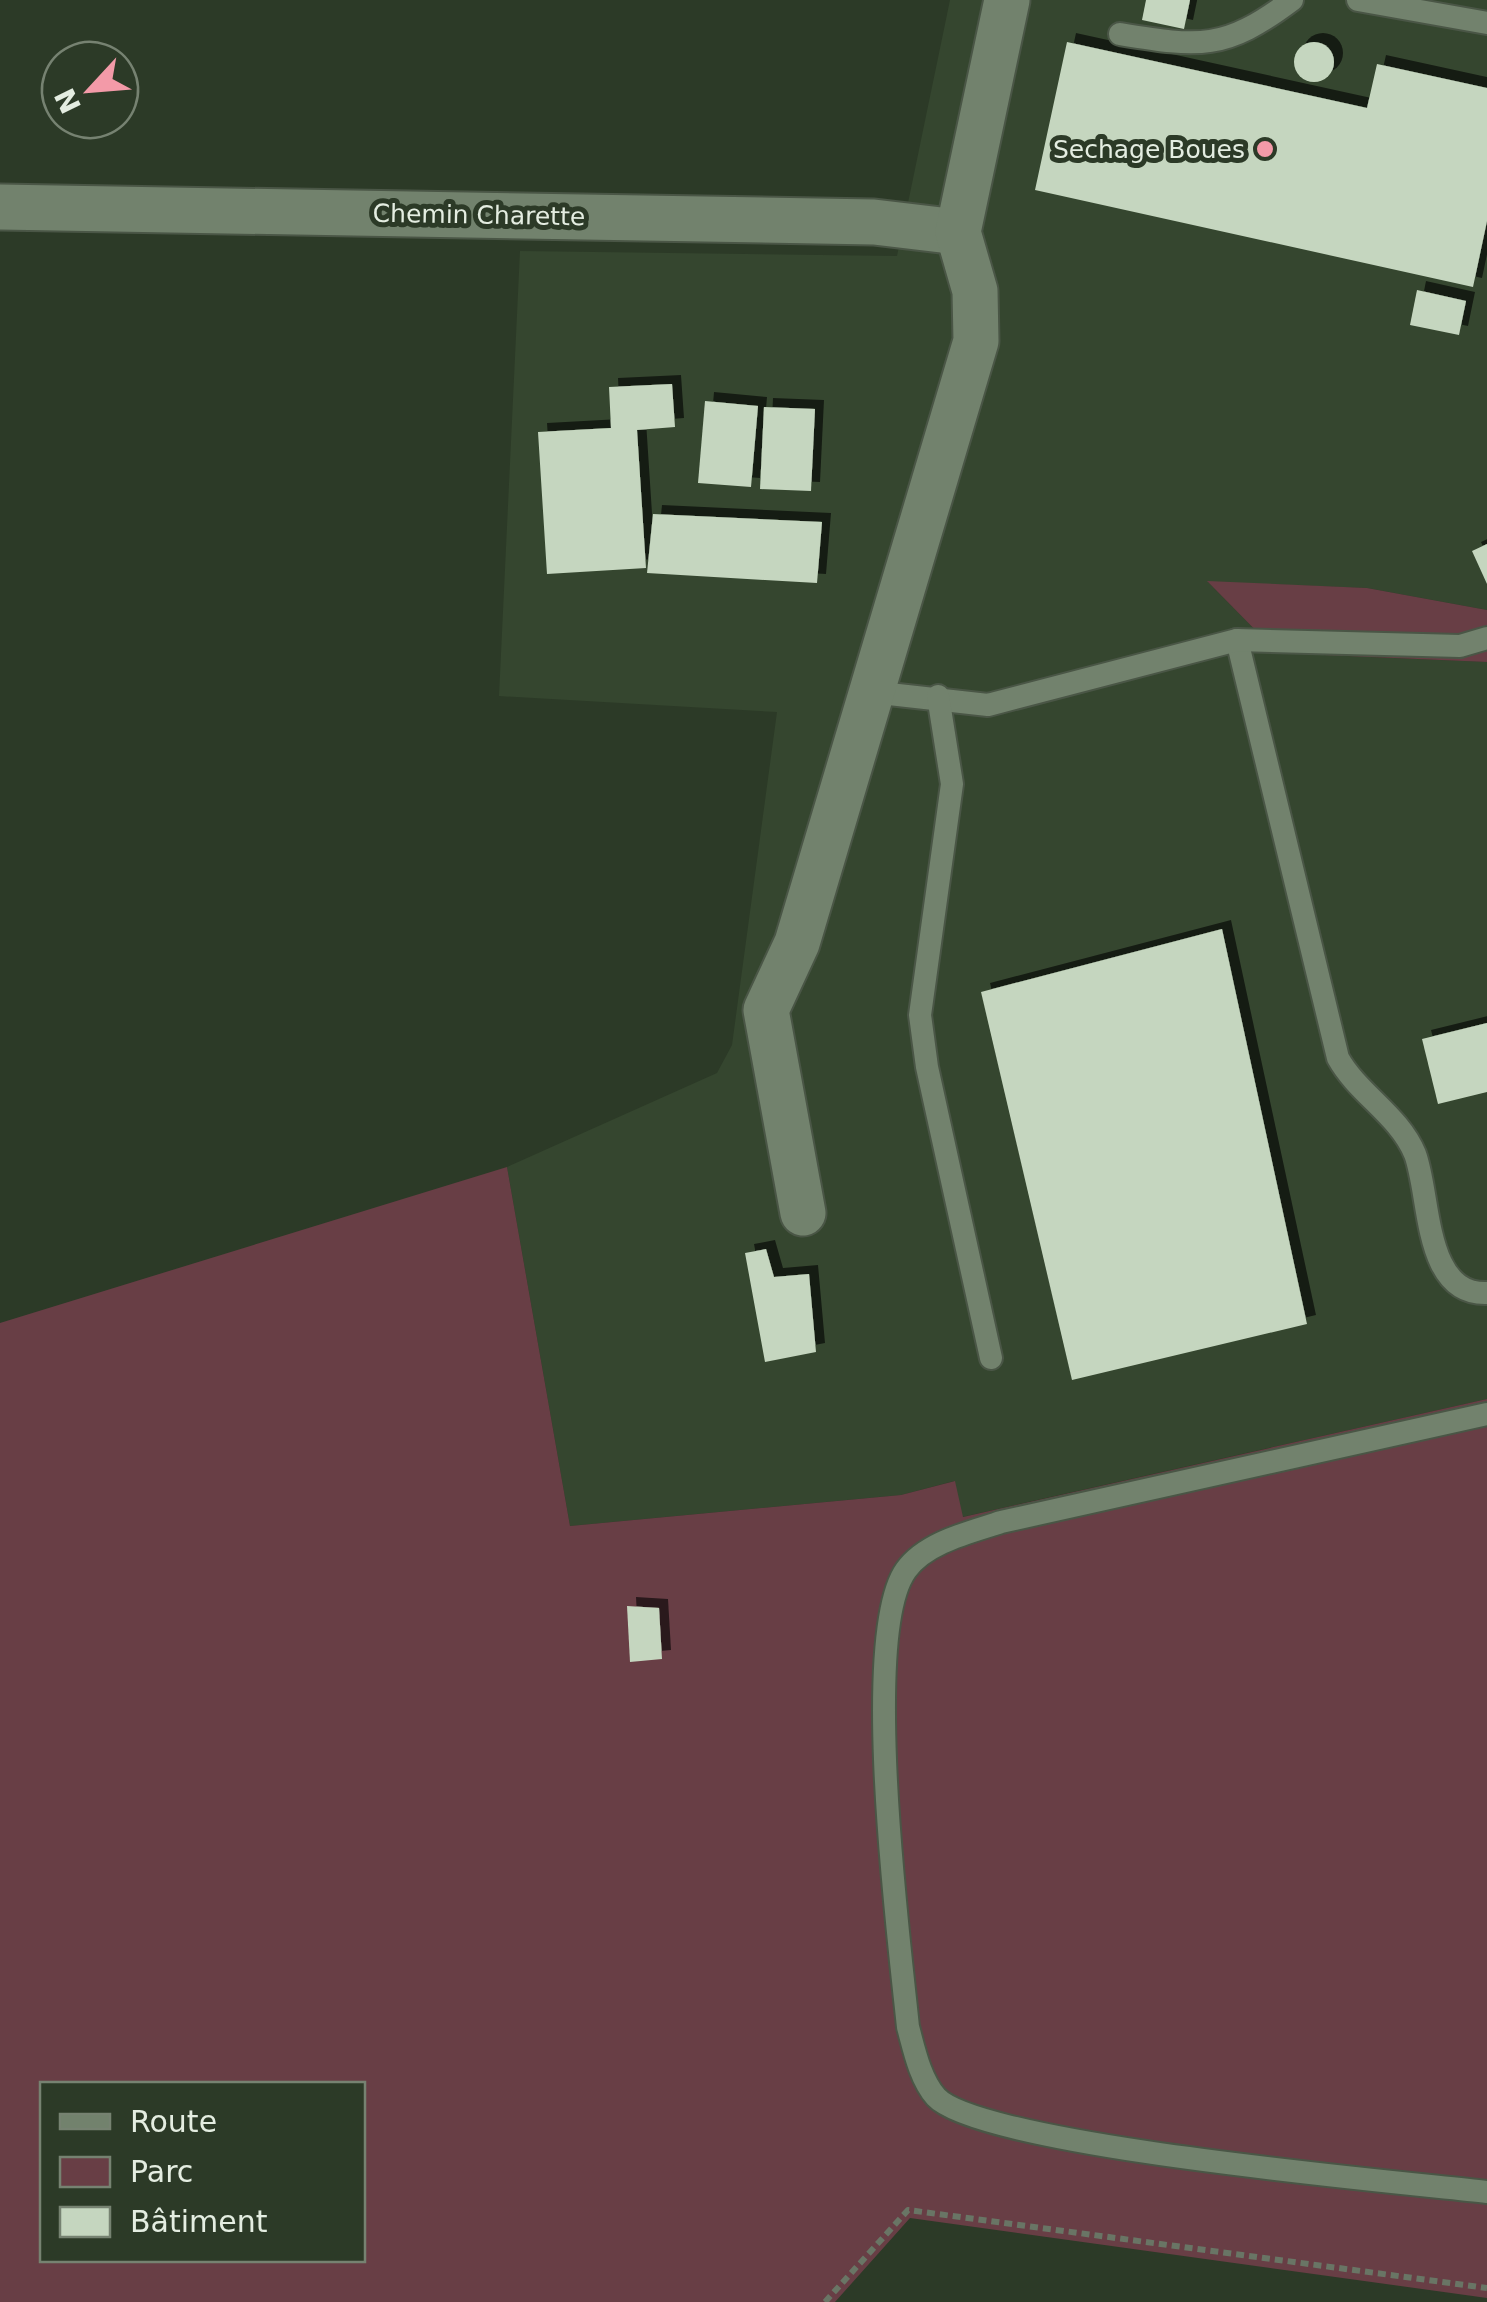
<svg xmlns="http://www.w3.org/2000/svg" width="1487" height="2302" font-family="'DejaVu Sans',sans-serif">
<defs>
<filter id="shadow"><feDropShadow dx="9" dy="-9" stdDeviation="0" flood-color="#0009"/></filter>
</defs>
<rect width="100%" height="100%" fill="#2c3a27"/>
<path fill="#35462f" d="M950,0h537v610l-120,-22 -159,-6 70,71 209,9v737l-525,118 -8,-36 -53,14 -331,31 -63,-359 210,-94 15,-28 45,-333 -278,-16 21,-445 377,5z"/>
<g fill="#683e45" fill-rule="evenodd">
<path d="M1207,581l160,7 120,22v52l-209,-9z"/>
<path d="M507,1167l63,359 331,-31 54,-14 8,36 524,-118v899l-577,-80 -75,84h-835v-979zM42,2084h320v176h-320z"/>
</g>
<g fill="#c5d6bf" filter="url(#shadow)">
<path d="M1146,0h44l-6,29 -42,-9z"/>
<circle cx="1314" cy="62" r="20"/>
<path d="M1067,42l300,66 10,-44 110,24v133l-14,66 -438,-97z"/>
<path d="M1417,290l49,11 -7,34 -49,-10z"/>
<path d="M672,384l3,43 -38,3 9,138 -99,6 -9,-142 73,-4 -2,-41z"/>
<path d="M705,401l53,5 -7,81 -53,-4z"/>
<path d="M764,407l51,2 -4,82 -51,-2z"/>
<path d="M653,514l169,8 -5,61 -170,-10z"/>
<path d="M1487,544v40l-15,-33z"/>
<path d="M1222,929l85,395 -235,56 -91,-388z"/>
<path d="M1487,1023v69l-49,12 -16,-65z"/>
<path d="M766,1249l8,28 35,-3 7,78 -51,10 -20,-109z"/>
<path d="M627,1606l32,2 3,51 -32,3z"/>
</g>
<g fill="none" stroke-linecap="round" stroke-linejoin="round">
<defs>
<g id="service">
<path d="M1358,0l129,23"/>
<path d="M1120,34c80,13 104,17 172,-34"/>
<path d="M1237,640l101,418c20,36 61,57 77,96 16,43 8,141 72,139"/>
<path d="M871,692l117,13 249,-65 223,6 27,-8"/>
<path d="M938,696l14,88 -32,231 7,52 64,291"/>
<path d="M1487,1414l-486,108c-30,10 -75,20 -95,48 -46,64 -7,369 2,457 6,22 12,52 28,70 45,49 464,85 551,95"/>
</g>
<g id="minor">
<path d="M0,207l874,15 84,10"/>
<path d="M803,1213l-37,-203 31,-67 179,-602 -1,-50 -17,-59 49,-232"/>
</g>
</defs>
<use href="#service" stroke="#4a5646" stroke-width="26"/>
<use href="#minor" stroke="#4a5646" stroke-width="49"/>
<path stroke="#697565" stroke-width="6" stroke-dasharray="8 5" stroke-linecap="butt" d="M825,2302l83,-92 579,78"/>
<use href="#service" stroke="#72826d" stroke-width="22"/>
<use href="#minor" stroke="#72826d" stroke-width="45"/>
</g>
<circle fill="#f39aa8" stroke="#2c3a27" stroke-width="4" cx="1265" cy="149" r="10"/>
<g text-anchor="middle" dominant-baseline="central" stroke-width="10" stroke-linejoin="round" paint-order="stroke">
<g font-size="25" fill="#e4ede1" stroke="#2c3a27" text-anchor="end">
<text x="1245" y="149">Sechage Boues</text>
</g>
<g font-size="25" fill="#e4ede1" stroke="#2c3a27">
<text transform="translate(479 215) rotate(1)">Chemin Charette</text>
</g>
</g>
<rect x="40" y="2082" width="325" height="180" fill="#2c3a27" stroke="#768271" stroke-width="2.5"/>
<rect x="60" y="2114" width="50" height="15" fill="#72826d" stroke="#768271" stroke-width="2.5"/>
<text x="130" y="2132" font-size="30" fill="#e4ede1">Route</text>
<rect x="60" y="2157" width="50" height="30" fill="#683e45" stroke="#768271" stroke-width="2.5"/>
<text x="130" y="2182" font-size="30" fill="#e4ede1">Parc</text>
<rect x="60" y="2207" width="50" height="30" fill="#c5d6bf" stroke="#768271" stroke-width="2.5"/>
<text x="130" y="2232" font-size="30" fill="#e4ede1">Bâtiment</text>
<g transform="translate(90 90) rotate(244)"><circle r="48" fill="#2c3a27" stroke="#768271" stroke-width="2.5"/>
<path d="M0-8L18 38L0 25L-18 38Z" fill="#f39aa8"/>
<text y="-15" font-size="28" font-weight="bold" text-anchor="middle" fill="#e4ede1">N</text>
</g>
</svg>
